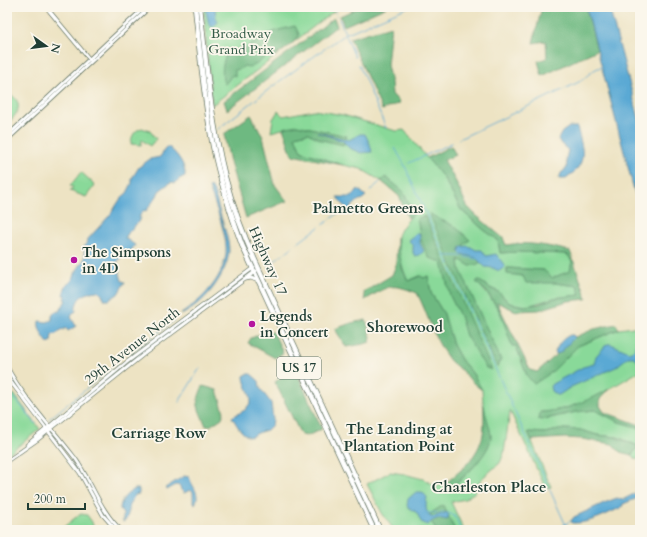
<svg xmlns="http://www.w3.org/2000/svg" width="647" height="537" font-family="Cardo,serif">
<rect width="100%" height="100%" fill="#fbf7ec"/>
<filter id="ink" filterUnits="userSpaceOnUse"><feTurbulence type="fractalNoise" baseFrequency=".025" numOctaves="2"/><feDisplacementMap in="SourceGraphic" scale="8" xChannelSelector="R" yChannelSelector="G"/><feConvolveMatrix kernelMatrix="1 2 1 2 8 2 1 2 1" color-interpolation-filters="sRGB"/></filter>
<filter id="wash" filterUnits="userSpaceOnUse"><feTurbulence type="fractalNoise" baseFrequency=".012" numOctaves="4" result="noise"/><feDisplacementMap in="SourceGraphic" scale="16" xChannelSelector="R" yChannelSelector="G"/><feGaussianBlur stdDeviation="0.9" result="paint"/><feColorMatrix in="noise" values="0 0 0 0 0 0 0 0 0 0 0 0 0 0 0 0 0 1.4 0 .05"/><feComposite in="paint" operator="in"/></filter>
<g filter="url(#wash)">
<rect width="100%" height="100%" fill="#ede3c3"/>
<g fill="#89d999" stroke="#548b66">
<path d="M203,7h135v1l-126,97z"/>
<path d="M7,92c18,10 12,21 0,32z"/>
<path d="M314,110l29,5 53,16 8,-1 39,47 18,33 23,20 14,10 2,13 17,-1 50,2 5,7 -2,10 -18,7 -8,-8 -37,-2v5l48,10 24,3 2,9 -27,3 -27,8 -18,-3 -10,-11 -9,-4 -12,-8 -2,2c27,25 39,60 51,94l25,-6 26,-24 41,-17 21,-3v45c-32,18 -61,40 -99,41l1,8 34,-8 19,-2 24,12 21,6v29l-3,3 -5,-5 6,-9 -20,-9 -21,-2 -17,-5 -16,-1 -20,4 -16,-1 23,55h-6l-35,-76 -6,42 -4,10 -19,16 -6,13 -10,7 -14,3 13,28h-70l-12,-17 -15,-29 23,-12 14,2 19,5 11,6h9l4,7 19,-17 12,-13 10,-15 3,-11 -7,-24 -2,-22 -9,-16 -11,-13 -9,-16 -9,-31 -13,-21 -3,-17 -4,2 -4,-2 -12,5c-5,-10 -12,-33 -10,-44 0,-6 11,-19 16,-23l-28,-37 -5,4 -20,-12 -18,-4 -42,-14 -6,-15 13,-3 14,7 1,-9 -26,-6 -26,7 2,-13 5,-8 5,5z"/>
<path d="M142,128l8,3 6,8 -6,7 -8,-6 -1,5 -10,-1c0,-8 4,-14 11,-16z"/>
<path d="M81,172l14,13 -9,12 -16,-6 3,-4 -3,-1z"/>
<path d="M14,394l26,35 -33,26v-56z"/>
<path d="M81,514l6,1 5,7 2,8h-34l15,-12z"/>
</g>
<g fill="#6eb981" stroke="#467b5a">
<path d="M360,7h27l-43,19 -4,-10z"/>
<path d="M542,7h44l11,43 -55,26 -4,-15 9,-3 -1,-17 -13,2z"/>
<path d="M334,18l3,8 -110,84 -3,-9z"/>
<path d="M295,26l4,8c-2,8 -22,23 -30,22l-7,-16 1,-4 16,-6z"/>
<path d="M391,26l-4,39 4,17 1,12 8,9 -18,7 -32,-72z"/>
<path d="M258,41l5,11 1,6c-5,5 -12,11 -20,8l-4,3 -5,1v6l-3,-1 -6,8 -2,1c-3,-8 -2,-23 3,-31l8,1 5,-7 6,2 5,-6h4z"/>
<path d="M251,115l12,22 12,48 12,16 -41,17 -16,-56 -6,-28z"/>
<path d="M297,125l50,11 -4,9 -21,-5 -14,-7 -13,3 6,15 42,14 -51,-10 -9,-27z"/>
<path d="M451,146l5,9 -12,5 12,22 11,24 10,10 26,22 3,7c21,-4 43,1 64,6l17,48 -19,2 -29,9 -23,1 -19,-9 33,68 7,2 17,-15 19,-19 21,-9 22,-5 3,5 -41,17 -26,26 -18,12 -7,-8 -11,-30h-4l-13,-37 -13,-18 -10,-9 2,-2 12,8 9,4 10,11 15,3 15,-2 15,-6 26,-3 -2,-9 -23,-3h-29l-3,-7 -16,-2v-6l37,2 8,8 18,-7 2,-10 -5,-7 -50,-2 -17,1 -2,-13 -14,-10 -23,-20 -18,-33 -16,-19z"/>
<path d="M386,177l17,14 11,23 -6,4 -9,-22 -18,-15z"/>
<path d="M429,213c7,5 15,8 23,12 7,4 12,10 18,15l-6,4 -1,4 17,9 -1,7 -9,2 -11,-7 1,10 41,91 -4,7z"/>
<path d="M425,216l67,154 -6,-2 -20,-32 -6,-20 -10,-20 -8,-34 -13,-4 -8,-18 -4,-22z"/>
<path d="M397,237l5,31 6,13 12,-5 4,2 4,-2 3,17 13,21 9,31 9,16 11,13 9,16c-8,-5 -13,-12 -20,-19 -5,-5 -11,-8 -14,-13 -15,-20 -20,-44 -31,-65 -28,-11 -28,-7 -52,7l-1,-8 28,-17 4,-10z"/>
<path d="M366,320l5,17 -1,5 -6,2 -18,3 -11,-18 16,-6z"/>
<path d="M269,331l5,2 9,20 -8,5 -27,-15 3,-5z"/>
<path d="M293,369l4,4 25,56 -15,7 -6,-1 -26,-53z"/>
<path d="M203,386l14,4 7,22 -2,6 -12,8h-4c-8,-19 -12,-21 -3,-40z"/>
<path d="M610,388l-10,11v7l4,6 36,13v3l-21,-6 -24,-12 -19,2 -35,8 -3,-1 2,-7c20,-1 30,-5 47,-12 8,-4 16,-6 23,-12z"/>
<path d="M484,405c1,11 6,20 7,30 1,19 -32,46 -45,58l-3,-8c17,-13 36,-29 40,-51 2,-9 0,-20 1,-29z"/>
<path d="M564,429l17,1 16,5 18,2 23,9 -6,9 -12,-3 -8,-8 -30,-5 -17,-1 -33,2 -4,-8 16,1z"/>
<path d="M443,505l12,25h-19l-5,-9 -1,-7z"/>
</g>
<g fill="#5aa9d4" stroke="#3c7384">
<path d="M205,7h10l1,11 2,4 -4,4 -2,1 -3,-2z"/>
<path d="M586,7h23l31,115v91z"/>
<path d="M569,127h8c6,24 12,35 -11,52h-7l2,-6 6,-5 -1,-9 2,-9 -7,-6 -3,-5 4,-7z"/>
<path d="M317,132l32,8 11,-6h5l5,10 2,8 -11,1 -12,-5 -6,-7z"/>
<path d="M166,147h3c8,7 17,18 16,29l-6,3 -3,4 -5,-1 -12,9 -2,5 -11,15 -2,-1 -5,7 2,1c-5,8 -12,12 -16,20l10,7 -5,7 -6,1 -7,9 5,19 3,1 -7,12 -9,6h-4c-1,-2 -3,-6 -6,-8 -4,-3 -17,3 -20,7 -2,3 -4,9 -3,12l-3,2 -2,4 5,9 -8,5 -2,-3 -3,2 -1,-1 -6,5 -4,1 -1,7 -3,1c-4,-5 -11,-15 -9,-22l8,1 5,-2v-5l2,-3 6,-1 6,-11 -2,-1 2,-4h-3l3,-10 5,-3 6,-12 8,-12 -1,-10 4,-9 22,-24 11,-17 6,-5 5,-10v-5l7,-11 11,-8 10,-2z"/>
<path d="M211,187c5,7 6,17 9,26 3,12 9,25 9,38 -2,25 -26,54 -48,64v-1c21,-14 41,-34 45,-60 2,-17 -11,-50 -17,-66z"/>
<path d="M358,189l8,7 -5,4h-2l-11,10 -11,-13h15z"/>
<path d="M418,232l2,3v8l4,8 -4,4 -5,1 -2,-3v-8l-5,-5z"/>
<path d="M467,246l4,1 5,3h6l4,6 10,-2 9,12 -1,2 -5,3 -6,-3 -8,-1 -9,-9 -15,-4 -2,-2 2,-5z"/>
<path d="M570,335h3l2,2 -15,16 -4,1 -1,-2c4,-9 7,-13 15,-17z"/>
<path d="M640,337l-1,26 -5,-6h-6l-12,10 -45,20 -12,8h-3l-5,-4 -1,-5 2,-2 31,-17 11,-3 2,-8 11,-12h4l18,8 6,-3 2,-9z"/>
<path d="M247,374h4l8,7 1,7 11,15 2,17 -1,5 -5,5 -7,2 -10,5c-9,-3 -13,-12 -18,-20l13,-7 6,-8c0,-10 -7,-17 -7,-26z"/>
<path d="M184,476l5,1c3,10 12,16 6,27l-2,-2v-10l-3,-2 -6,3 -3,-3 -1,-4 -4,-1 -9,5 -2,-2z"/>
<path d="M135,489h4v5l-4,1 -6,10v6l-3,9 -3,2v-8l-3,-4c0,-10 6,-16 15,-21z"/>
<path d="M640,491v6l-17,7 -1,3c-15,7 -33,17 -50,16l-1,-2 3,-4 30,-14 13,-5 5,2z"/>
<path d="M416,492h6l5,5c-1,7 -3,17 6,20l14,-5 2,4 -2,4c-9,-2 -12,-2 -19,5l-7,-3 -4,-9 -10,-7 1,-7z"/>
</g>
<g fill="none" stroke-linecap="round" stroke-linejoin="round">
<g stroke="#5aa9d4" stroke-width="1">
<path d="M334,7l3,9"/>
<path d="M339,19l16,38"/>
<path d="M359,65l27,63"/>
<path d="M218,129l55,-43 72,-52 63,-27"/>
<path d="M459,139l118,-56c9,-4 15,-15 25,-16"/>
<path d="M395,148l9,16 109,244"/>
<path d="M409,163l43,-20"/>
<path d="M370,191l10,-9"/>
<path d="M324,224l16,-12"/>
<path d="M298,243l21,-16"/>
<path d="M281,256l13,-10"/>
<path d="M445,256h15l17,3"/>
<path d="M268,266l11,-9"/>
<path d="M127,356l48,-36"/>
<path d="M7,387l2,4"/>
<path d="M13,396l23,28"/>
<path d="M179,402l21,-34"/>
<path d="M514,410l34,75"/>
<path d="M49,419l71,-57"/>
<path d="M549,488l19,42"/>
<path d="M426,512c5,2 13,0 18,0"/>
<path d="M448,513c9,2 10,9 12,17"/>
<path d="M561,527l9,-6"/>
<path d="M556,530l2,-1"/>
</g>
</g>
</g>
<g filter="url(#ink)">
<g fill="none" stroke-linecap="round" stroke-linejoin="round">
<defs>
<g id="secondary">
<path d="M46,7l44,53"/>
<path d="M7,136l138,-129"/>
<path d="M7,140l143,-133"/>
<path d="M246,279l5,-1 7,3"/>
<path d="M7,367c17,32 46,62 68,91 17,24 25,53 46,72"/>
<path d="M7,377l73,96 23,42 13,15"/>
<path d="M27,445l100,-83 126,-94"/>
<path d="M7,461l30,-21 107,-86 112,-83"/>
</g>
<g id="highway">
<path d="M195,7c5,46 9,93 18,139 7,34 17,66 29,99l132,285"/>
<path d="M200,7c6,56 11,115 25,170 8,31 20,62 34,92l121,261"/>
</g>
</defs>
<use href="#secondary" stroke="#677766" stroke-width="4.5"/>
<use href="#highway" stroke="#677766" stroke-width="6"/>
<use href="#secondary" stroke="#fff" stroke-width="3"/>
<use href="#highway" stroke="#fff" stroke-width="4.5"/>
</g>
</g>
<g fill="#b5179e" stroke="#fbf7ec" stroke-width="1.5">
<circle cx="74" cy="260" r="4"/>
<circle cx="252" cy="324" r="4"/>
</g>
<g text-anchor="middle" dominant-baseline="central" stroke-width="3.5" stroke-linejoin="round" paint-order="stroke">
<rect fill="#fbf7ec" stroke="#61756b" stroke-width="1" x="277" y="357" width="44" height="22" rx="3"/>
<g font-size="13" font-weight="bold" fill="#1f3d34">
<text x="299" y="368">US 17</text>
</g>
<g font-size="14" fill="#345c48" stroke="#fbf7ec">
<text x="241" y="33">Broadway<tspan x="241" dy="16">Grand Prix</tspan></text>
</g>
<g font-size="14" font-weight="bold" fill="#1f3d34" stroke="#fbf7ec" text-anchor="start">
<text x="82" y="252">The Simpsons<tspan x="82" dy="16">in 4D</tspan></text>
<text x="260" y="316">Legends<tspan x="260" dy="16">in Concert</tspan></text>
</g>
<g font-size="14" fill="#1f3d34" stroke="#fbf7ec">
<text transform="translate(268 261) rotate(66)">Highway 17</text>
<text transform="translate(132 346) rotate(-38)">29th Avenue North</text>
</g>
<g font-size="15" font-weight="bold" fill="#1f3d34" stroke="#fbf7ec">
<text x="368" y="208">Palmetto Greens</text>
<text x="405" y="327">Shorewood</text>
<text x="399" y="429">The Landing at<tspan x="399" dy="17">Plantation Point</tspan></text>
<text x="159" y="433">Carriage Row</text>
<text x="489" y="487">Charleston Place</text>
</g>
</g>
<rect width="647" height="537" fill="none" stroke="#fbf7ec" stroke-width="24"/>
<g transform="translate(46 46) rotate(104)" stroke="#fbf7ec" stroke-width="3" paint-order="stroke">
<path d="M0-3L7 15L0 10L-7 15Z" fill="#1f3d34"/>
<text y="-6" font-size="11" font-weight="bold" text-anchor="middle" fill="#1f3d34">N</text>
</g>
<path d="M28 503v6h57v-6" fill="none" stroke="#1f3d34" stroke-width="2"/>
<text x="34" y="503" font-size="12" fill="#1f3d34" stroke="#fbf7ec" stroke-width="3" paint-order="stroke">200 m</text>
</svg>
